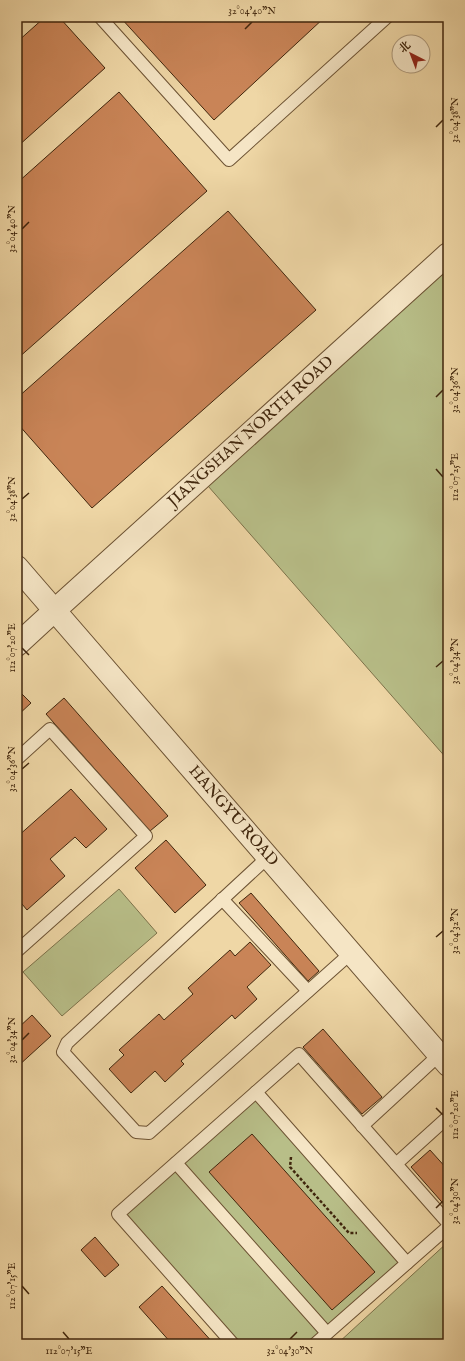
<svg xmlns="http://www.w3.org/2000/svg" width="465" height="1361" font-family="'IM FELL English','Noto Serif SC',serif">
<rect width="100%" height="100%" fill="#efd7a6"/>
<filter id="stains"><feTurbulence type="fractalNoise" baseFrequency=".005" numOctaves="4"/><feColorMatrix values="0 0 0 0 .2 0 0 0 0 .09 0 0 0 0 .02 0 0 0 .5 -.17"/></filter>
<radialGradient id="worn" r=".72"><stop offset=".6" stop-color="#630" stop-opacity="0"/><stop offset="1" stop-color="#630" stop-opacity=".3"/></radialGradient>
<g fill="#b8be88" stroke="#7c724a">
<path d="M448,254v506l-247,-282z"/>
<path d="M119,889l38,44 -95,83 -39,-44z"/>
<path d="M256,1092l151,171 -92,81h-82l-115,-130z"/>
<path d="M448,1242v102h-111z"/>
</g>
<g fill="#c98457" stroke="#40260d">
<path d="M45,17h14l46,51 -88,79v-105z"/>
<path d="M120,17h205l-111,103z"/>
<path d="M119,92l88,99 -190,168v-176z"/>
<path d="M228,211l88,99 -224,198 -75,-85v-25z"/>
<path d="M17,689l14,14 -14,13z"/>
<path d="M64,698l104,118 -18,15 -104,-117z"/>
<path d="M71,789l36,40 -21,19 -11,-11 -25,22 15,17 -38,34 -10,-12v-61z"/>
<path d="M166,840l40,45 -31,28 -40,-45z"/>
<path d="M251,893l68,78 -11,10 -69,-78z"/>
<path d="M250,942l21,23 -24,22 10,12 -22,20 -3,-4 -51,46 3,3 -19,18 -10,-11 -24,22 -22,-24 15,-14 -5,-5 40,-36 5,6 29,-26 -5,-6 42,-38 5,6z"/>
<path d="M32,1015l19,21 -34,31v-38z"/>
<path d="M323,1029l59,68 -20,17 -59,-67z"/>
<path d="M252,1134l123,138 -43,38 -123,-138z"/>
<path d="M430,1150l18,20v39l-37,-42z"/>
<path d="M95,1237l24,28 -14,12 -24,-27z"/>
<path d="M162,1286l52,58h-42l-33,-37z"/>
</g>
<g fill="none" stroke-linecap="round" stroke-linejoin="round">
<defs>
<g id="service">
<path d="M100,17l129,143 158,-143"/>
<path d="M17,759l33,-30 96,107 -129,115"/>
<path d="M268,857l-201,186 -4,9 73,80 13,1 202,-180"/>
<path d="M222,899l86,92"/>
<path d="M256,1092l151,171"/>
<path d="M362,1126l77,-71"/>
<path d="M176,1163l151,170"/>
<path d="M396,1164l52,-47"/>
<path d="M233,1344l-115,-130 181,-160 149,169"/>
<path d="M315,1344l133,-117"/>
</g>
<path id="minor" d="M17,645l38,-35"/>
<g id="tertiary">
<path d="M17,567l431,498"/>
<path d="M55,610l393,-356"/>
</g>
</defs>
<use href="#service" stroke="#6c5233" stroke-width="14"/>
<use href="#minor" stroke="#6c5233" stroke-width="24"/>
<use href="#tertiary" stroke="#6c5233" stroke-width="24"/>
<path stroke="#40260d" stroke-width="2.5" stroke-dasharray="3 2" stroke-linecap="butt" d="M291,1157l-1,10 59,66h8"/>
<use href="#service" stroke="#f5e5c5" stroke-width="12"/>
<use href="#minor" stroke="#f5e5c5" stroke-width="22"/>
<use href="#tertiary" stroke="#f5e5c5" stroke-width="22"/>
</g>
<path fill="none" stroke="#40260d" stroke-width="1.5" d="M245,29l7,-7M436,127l7,-7M22,229l7,-7M436,397l7,-7M436,469l7,8M22,499l7,-6M22,648l7,7M436,667l7,-6M22,769l7,-6M436,937l7,-6M22,1040l7,-7M436,1108l7,7M436,1208l7,-7M22,1286l7,8M63,1332l6,7M290,1339l7,-7"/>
<g text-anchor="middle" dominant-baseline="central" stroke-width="4" stroke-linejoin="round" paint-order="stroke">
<g font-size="16" fill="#40260d" stroke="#f5e5c5">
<text transform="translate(251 432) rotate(-42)">JIANGSHAN NORTH ROAD</text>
<text transform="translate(233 816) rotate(49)">HANGYU ROAD</text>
</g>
</g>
<rect width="465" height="1361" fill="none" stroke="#efd7a6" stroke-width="44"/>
<g transform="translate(411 54) rotate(318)"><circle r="19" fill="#f5e5c5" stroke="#ad997b"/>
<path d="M0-3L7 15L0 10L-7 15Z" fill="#8f2418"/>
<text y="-6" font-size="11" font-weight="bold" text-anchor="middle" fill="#40260d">北</text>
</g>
<rect x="22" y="22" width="421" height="1317" fill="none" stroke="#40260d" stroke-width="1.5"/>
<g font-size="10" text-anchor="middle" fill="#40260d">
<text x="252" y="14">32°04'40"N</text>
<text transform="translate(454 120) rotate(-90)" y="4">32°04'38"N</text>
<text transform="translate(11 229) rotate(-90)" y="4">32°04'40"N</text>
<text transform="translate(454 390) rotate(-90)" y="4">32°04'36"N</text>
<text transform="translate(454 477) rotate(-90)" y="4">112°07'25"E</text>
<text transform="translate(11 499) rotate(-90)" y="4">32°04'38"N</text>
<text transform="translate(11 648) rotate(-90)" y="4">112°07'20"E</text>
<text transform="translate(454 661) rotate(-90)" y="4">32°04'34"N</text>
<text transform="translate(11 769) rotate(-90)" y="4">32°04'36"N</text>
<text transform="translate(454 931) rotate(-90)" y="4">32°04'32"N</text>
<text transform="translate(11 1040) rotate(-90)" y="4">32°04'34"N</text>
<text transform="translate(454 1115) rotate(-90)" y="4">112°07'20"E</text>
<text transform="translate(454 1201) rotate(-90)" y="4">32°04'30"N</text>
<text transform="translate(11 1286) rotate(-90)" y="4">112°07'15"E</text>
<text x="69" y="1354">112°07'15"E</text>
<text x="290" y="1354">32°04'30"N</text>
</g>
<rect width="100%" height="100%" filter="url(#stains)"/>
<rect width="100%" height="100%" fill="url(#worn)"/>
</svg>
